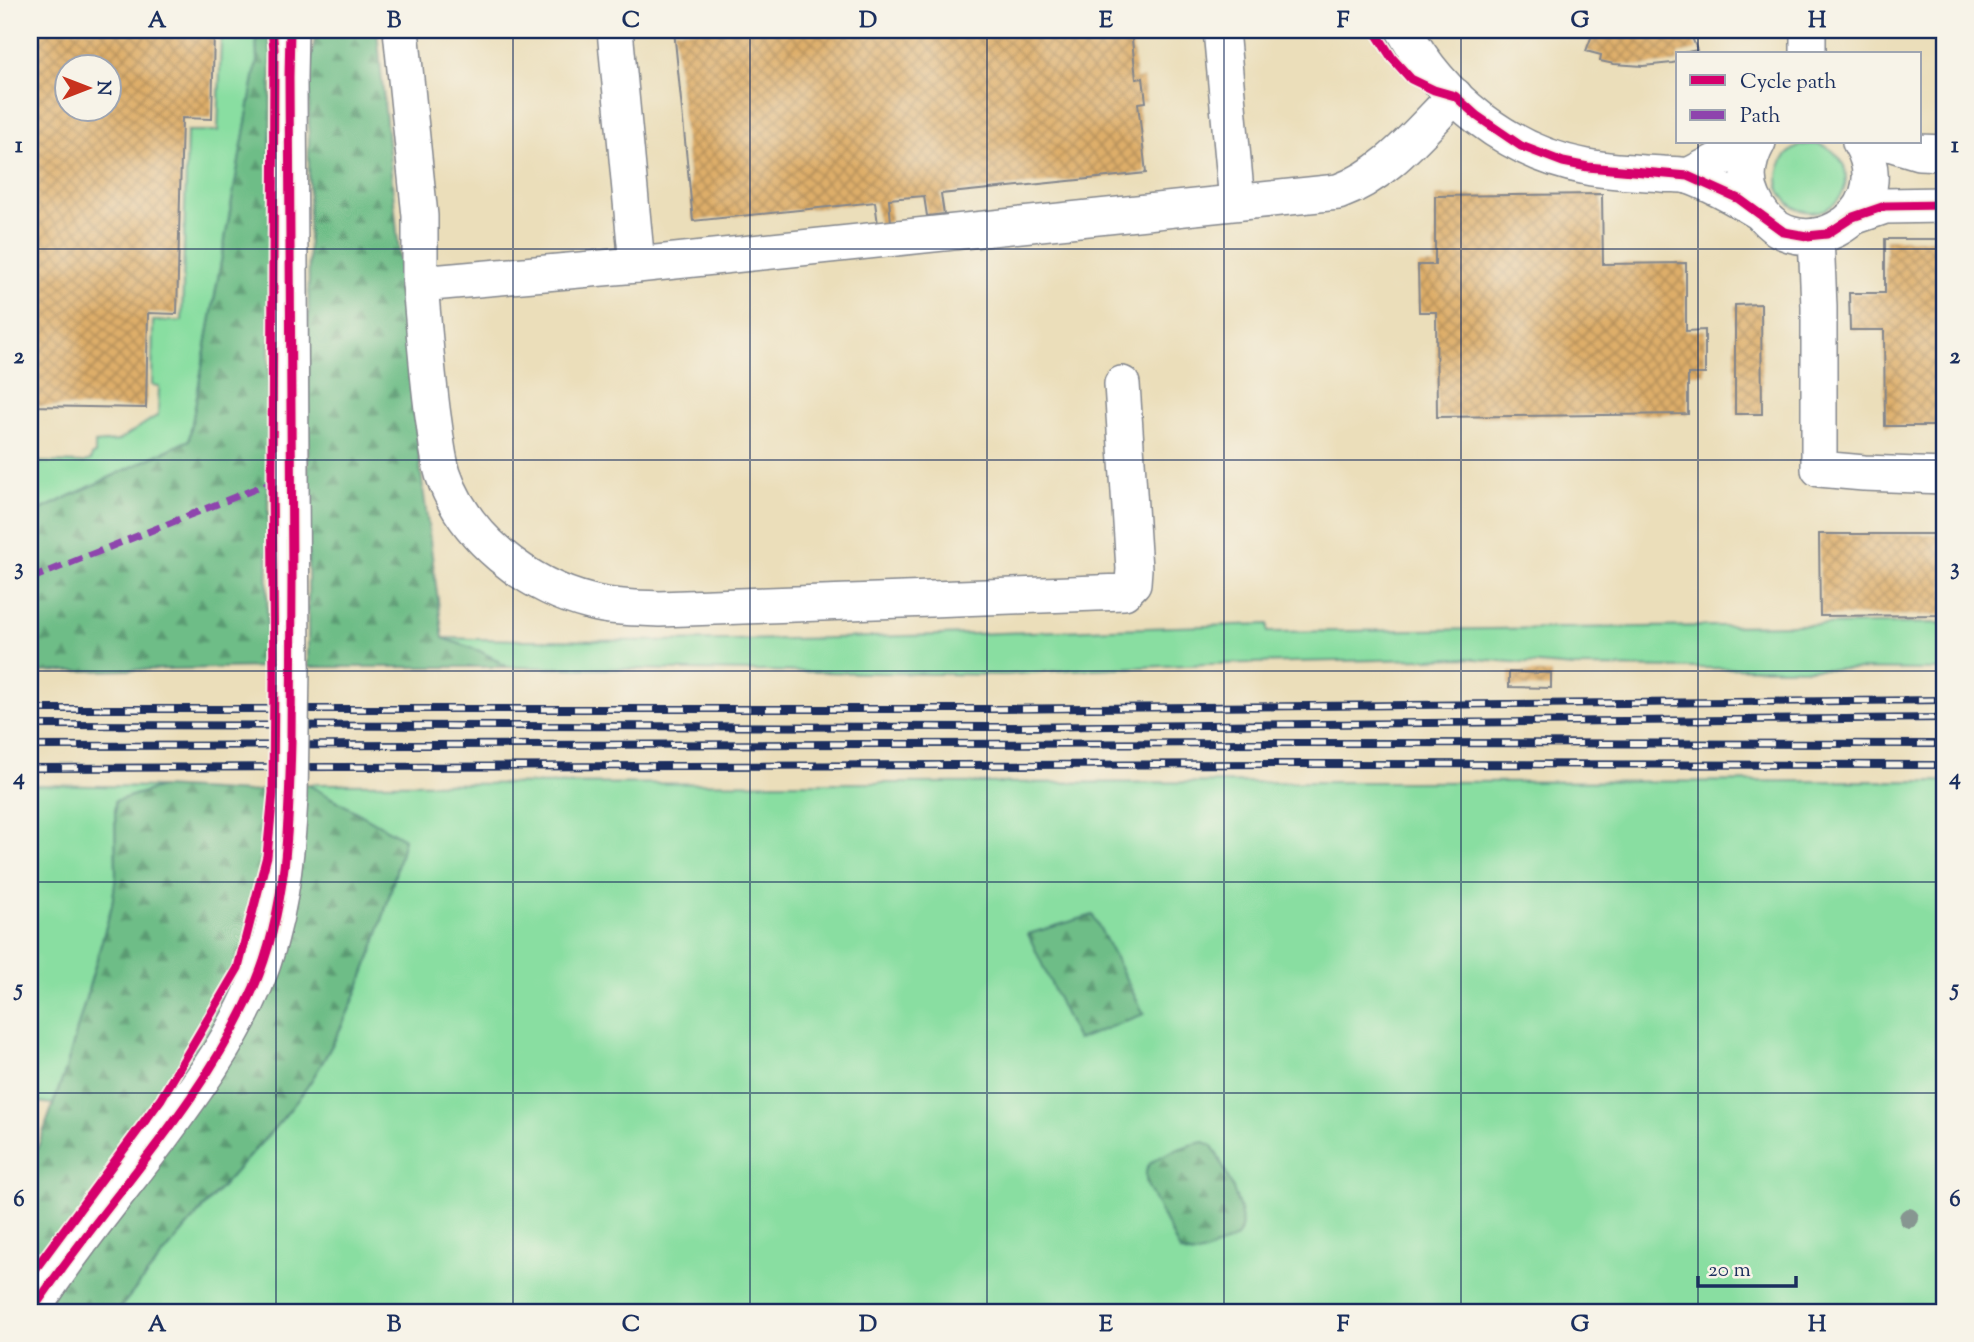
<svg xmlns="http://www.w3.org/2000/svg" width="1974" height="1342" font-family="'Sorts Mill Goudy',serif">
<defs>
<pattern id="forest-firs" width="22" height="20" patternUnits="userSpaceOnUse" patternTransform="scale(1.75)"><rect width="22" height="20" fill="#6ebd87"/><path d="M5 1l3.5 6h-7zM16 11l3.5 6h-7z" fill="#5a9a72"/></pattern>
<pattern id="building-cross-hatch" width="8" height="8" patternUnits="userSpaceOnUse" patternTransform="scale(1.75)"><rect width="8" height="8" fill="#deae69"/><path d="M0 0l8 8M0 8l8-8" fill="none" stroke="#b38e5a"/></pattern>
</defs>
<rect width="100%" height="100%" fill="#f7f3e8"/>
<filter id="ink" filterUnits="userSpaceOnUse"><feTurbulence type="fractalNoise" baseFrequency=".0143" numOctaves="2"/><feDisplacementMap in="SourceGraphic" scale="14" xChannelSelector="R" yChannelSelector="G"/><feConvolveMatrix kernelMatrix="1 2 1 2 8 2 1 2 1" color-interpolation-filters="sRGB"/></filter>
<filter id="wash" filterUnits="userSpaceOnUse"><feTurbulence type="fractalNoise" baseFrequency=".00686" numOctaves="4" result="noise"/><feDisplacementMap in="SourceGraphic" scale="28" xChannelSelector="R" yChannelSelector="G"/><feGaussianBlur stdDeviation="1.57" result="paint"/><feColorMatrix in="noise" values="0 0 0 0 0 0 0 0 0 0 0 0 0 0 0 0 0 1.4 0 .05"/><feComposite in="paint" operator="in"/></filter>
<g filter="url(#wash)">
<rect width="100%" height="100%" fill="#ebdeba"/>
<g fill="#89dea1" stroke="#528680" stroke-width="2">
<path d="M236,30h20l1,31 -68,379 -159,75v-30h4l1,-23 48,1 8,-3 1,-5 3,-1v-11l23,-2 40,-26 1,-29 -7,-1 1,-64h29l5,-190h31l3,-92h15z"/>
<circle cx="1812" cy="178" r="34"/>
<path d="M1944,623v47l-371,-3 -108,-9 -255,6 -141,6 -63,5 -499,-8 -15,-10 -49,-19c275,9 550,-6 825,-14v8z"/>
<path d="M1944,781v531h-1827c35,-44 71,-88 109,-130 29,-33 61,-65 85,-101 47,-72 73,-159 93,-242l-97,-55z"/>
<path d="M30,785l131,2 -46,14 1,76 -4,28 -46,164 -13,35 -23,-3z"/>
</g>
<g fill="url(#forest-firs)" stroke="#447672" stroke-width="2">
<path d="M256,30h12l3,24 -4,613 -237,5v-157l159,-75 68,-379z"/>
<path d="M316,30h61l43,435 23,173 37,13 27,16h-199l1,-593z"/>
<path d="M307,784l97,55c-20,83 -46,169 -93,242 -24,36 -56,68 -85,101 -38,42 -74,86 -109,130h-59l1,-2 -29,-15v-126l36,-100 46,-164 4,-28 -1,-76 46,-14 88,5z"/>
<path d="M1093,915l51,99 -67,26 -49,-106z"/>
<path d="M1205,1142l7,4 4,6c8,17 34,65 23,82 -4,7 -16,10 -23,13 -12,6 -23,11 -36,4l-33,-66c-1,-5 -2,-12 0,-17 5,-12 46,-25 58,-26z"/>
</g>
<g id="blocks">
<g fill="url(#building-cross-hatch)" fill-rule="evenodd">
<path d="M30,30h184l-2,89 -30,-1 -5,196 -29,-1 -2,95 -116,-2zM66,66h42v42h-42z"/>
<path d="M674,30h457l5,49 7,-1 3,24 -8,1 8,70 -205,21 3,20 -17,2 -3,-20 -35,3 2,23 -13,2 -3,-22 -182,19z"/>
<path d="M1594,30h95l8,20 -19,4v8l-6,1 -29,3 -29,-2 -14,-3 1,-6 -15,-4z"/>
<path d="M1602,194l1,70 83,-1v68l19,-1v44h-17v40l-251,3 -1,-105h-17l-1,-47h17v-69z"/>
<path d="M1885,239h59v187h-59l-1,-96h-34l-1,-37h36z"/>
<path d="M1761,304l1,110h-27v-109z"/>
<path d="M1819,534h125v81l-124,1z"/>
<path d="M1509,672l42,1v15l-42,-1z"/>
</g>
</g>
</g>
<g filter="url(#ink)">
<use href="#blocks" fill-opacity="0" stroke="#83868c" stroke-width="2"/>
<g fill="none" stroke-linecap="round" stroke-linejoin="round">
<defs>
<g id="minor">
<path d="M290,30l-1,47 3,590"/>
<path d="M401,30l19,186v68l217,-19 701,-73c48,-17 82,-61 117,-96"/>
<path d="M615,30l22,235"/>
<path d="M1221,30l16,172"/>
<path d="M1404,30c38,69 105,123 183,137 25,5 50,5 75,7 9,1 19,0 27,2 25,9 49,23 72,37"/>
<path d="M1808,30v24"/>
<path d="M1758,142c-10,18 -14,37 -5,56 34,81 152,21 107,-56"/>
<path d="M1886,142l33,10 25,1"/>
<path d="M1688,176l65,-34"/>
<path d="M1853,217l32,-11 59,-1"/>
<path d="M1816,236l3,71v162l45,4 80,3"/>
<path d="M420,284c4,44 7,88 13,132 3,19 4,39 10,58 21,63 84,112 147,128 22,6 46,6 69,7l465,-17 9,-9 1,-14 -12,-185"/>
<path d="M31,1312c38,-59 83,-114 126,-170 37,-50 74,-100 98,-157 24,-59 32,-124 35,-187"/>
</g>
</defs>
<use href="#minor" stroke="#83868c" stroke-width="38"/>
<use href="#minor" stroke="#fff" stroke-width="35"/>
<defs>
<g id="rail">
<path d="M30,709h961l953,-9"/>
<path d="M30,725l968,2 946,-9"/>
<path d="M30,746l1262,-3 652,1"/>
<path d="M30,768l1264,-4 650,1"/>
</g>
</defs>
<use href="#rail" stroke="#1b2f5e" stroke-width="8"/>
<use href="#rail" stroke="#f7f3e8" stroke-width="5" stroke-dasharray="16" stroke-linecap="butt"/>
<defs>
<path id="minor-bridge" d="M290,798l2,-131"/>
</defs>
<use href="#minor-bridge" stroke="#83868c" stroke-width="38" stroke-linecap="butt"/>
<use href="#minor-bridge" stroke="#fff" stroke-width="35"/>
<path stroke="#8e44ad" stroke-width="7" stroke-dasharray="14 7" stroke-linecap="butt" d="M30,579l245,-98"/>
<defs>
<g id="cycleway">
<path d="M1374,30l18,28 19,21 23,11 21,6 22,20 44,30 42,16 25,5 100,9 51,23 45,33 23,4 20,-2 26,-17 32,-11 59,-1"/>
<path d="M30,1276l131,-177 77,-131 29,-112 6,-63 1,-115 -2,-196 2,-433 -2,-19"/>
<path d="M31,1312c71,-107 171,-206 223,-325 33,-77 35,-163 37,-245 0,-55 1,-110 1,-165 -1,-167 -2,-333 -3,-500l1,-47"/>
</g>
</defs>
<use href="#cycleway" stroke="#f7f3e8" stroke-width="13"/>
<use href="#cycleway" stroke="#d6006c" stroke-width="9"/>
</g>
<circle fill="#879691" cx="1909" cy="1218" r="10"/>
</g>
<path fill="none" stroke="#1b2f5e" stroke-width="2" stroke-opacity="0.55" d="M276,30v1282M513,30v1282M750,30v1282M987,30v1282M1224,30v1282M1461,30v1282M1698,30v24M1698,142v1170M30,249h1914M30,460h1914M30,671h1914M30,882h1914M30,1093h1914"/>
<rect width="1974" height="1342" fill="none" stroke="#f7f3e8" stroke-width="77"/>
<rect x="1676" y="52" width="245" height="91" fill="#f7f3e8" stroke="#9fa5b1" stroke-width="2"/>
<rect x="1690" y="75" width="35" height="10" fill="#d6006c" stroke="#9fa5b1" stroke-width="2"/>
<text x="1740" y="88" font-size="21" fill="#1b2f5e">Cycle path</text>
<rect x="1690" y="110" width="35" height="10" fill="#8e44ad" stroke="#9fa5b1" stroke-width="2"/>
<text x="1740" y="122" font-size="21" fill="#1b2f5e">Path</text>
<g transform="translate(88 88) rotate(90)"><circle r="33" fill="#f7f3e8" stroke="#9fa5b1" stroke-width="2"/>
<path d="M0-5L12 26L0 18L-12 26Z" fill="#c8321e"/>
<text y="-10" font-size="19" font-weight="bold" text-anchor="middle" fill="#1b2f5e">N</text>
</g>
<path d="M1698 1276v10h98v-10" fill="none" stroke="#1b2f5e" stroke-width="3.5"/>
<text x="1708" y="1276" font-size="21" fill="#1b2f5e" stroke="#f7f3e8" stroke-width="5" paint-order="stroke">20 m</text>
<rect x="38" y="38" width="1898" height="1266" fill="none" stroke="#1b2f5e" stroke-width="2.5"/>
<g font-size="23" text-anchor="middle" font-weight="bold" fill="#1b2f5e">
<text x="157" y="27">A</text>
<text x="394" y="27">B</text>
<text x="631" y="27">C</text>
<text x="868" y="27">D</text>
<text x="1106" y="27">E</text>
<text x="1343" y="27">F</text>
<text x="1580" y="27">G</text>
<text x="1817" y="27">H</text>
<text x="19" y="152">1</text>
<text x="1955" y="152">1</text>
<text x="19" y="363">2</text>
<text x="1955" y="363">2</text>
<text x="19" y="574">3</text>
<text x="1955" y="574">3</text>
<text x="19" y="784">4</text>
<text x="1955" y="784">4</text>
<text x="19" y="995">5</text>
<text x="1955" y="995">5</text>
<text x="19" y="1206">6</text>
<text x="1955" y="1206">6</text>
<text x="157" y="1331">A</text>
<text x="394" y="1331">B</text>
<text x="631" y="1331">C</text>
<text x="868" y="1331">D</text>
<text x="1106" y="1331">E</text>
<text x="1343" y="1331">F</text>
<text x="1580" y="1331">G</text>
<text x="1817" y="1331">H</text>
</g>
</svg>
